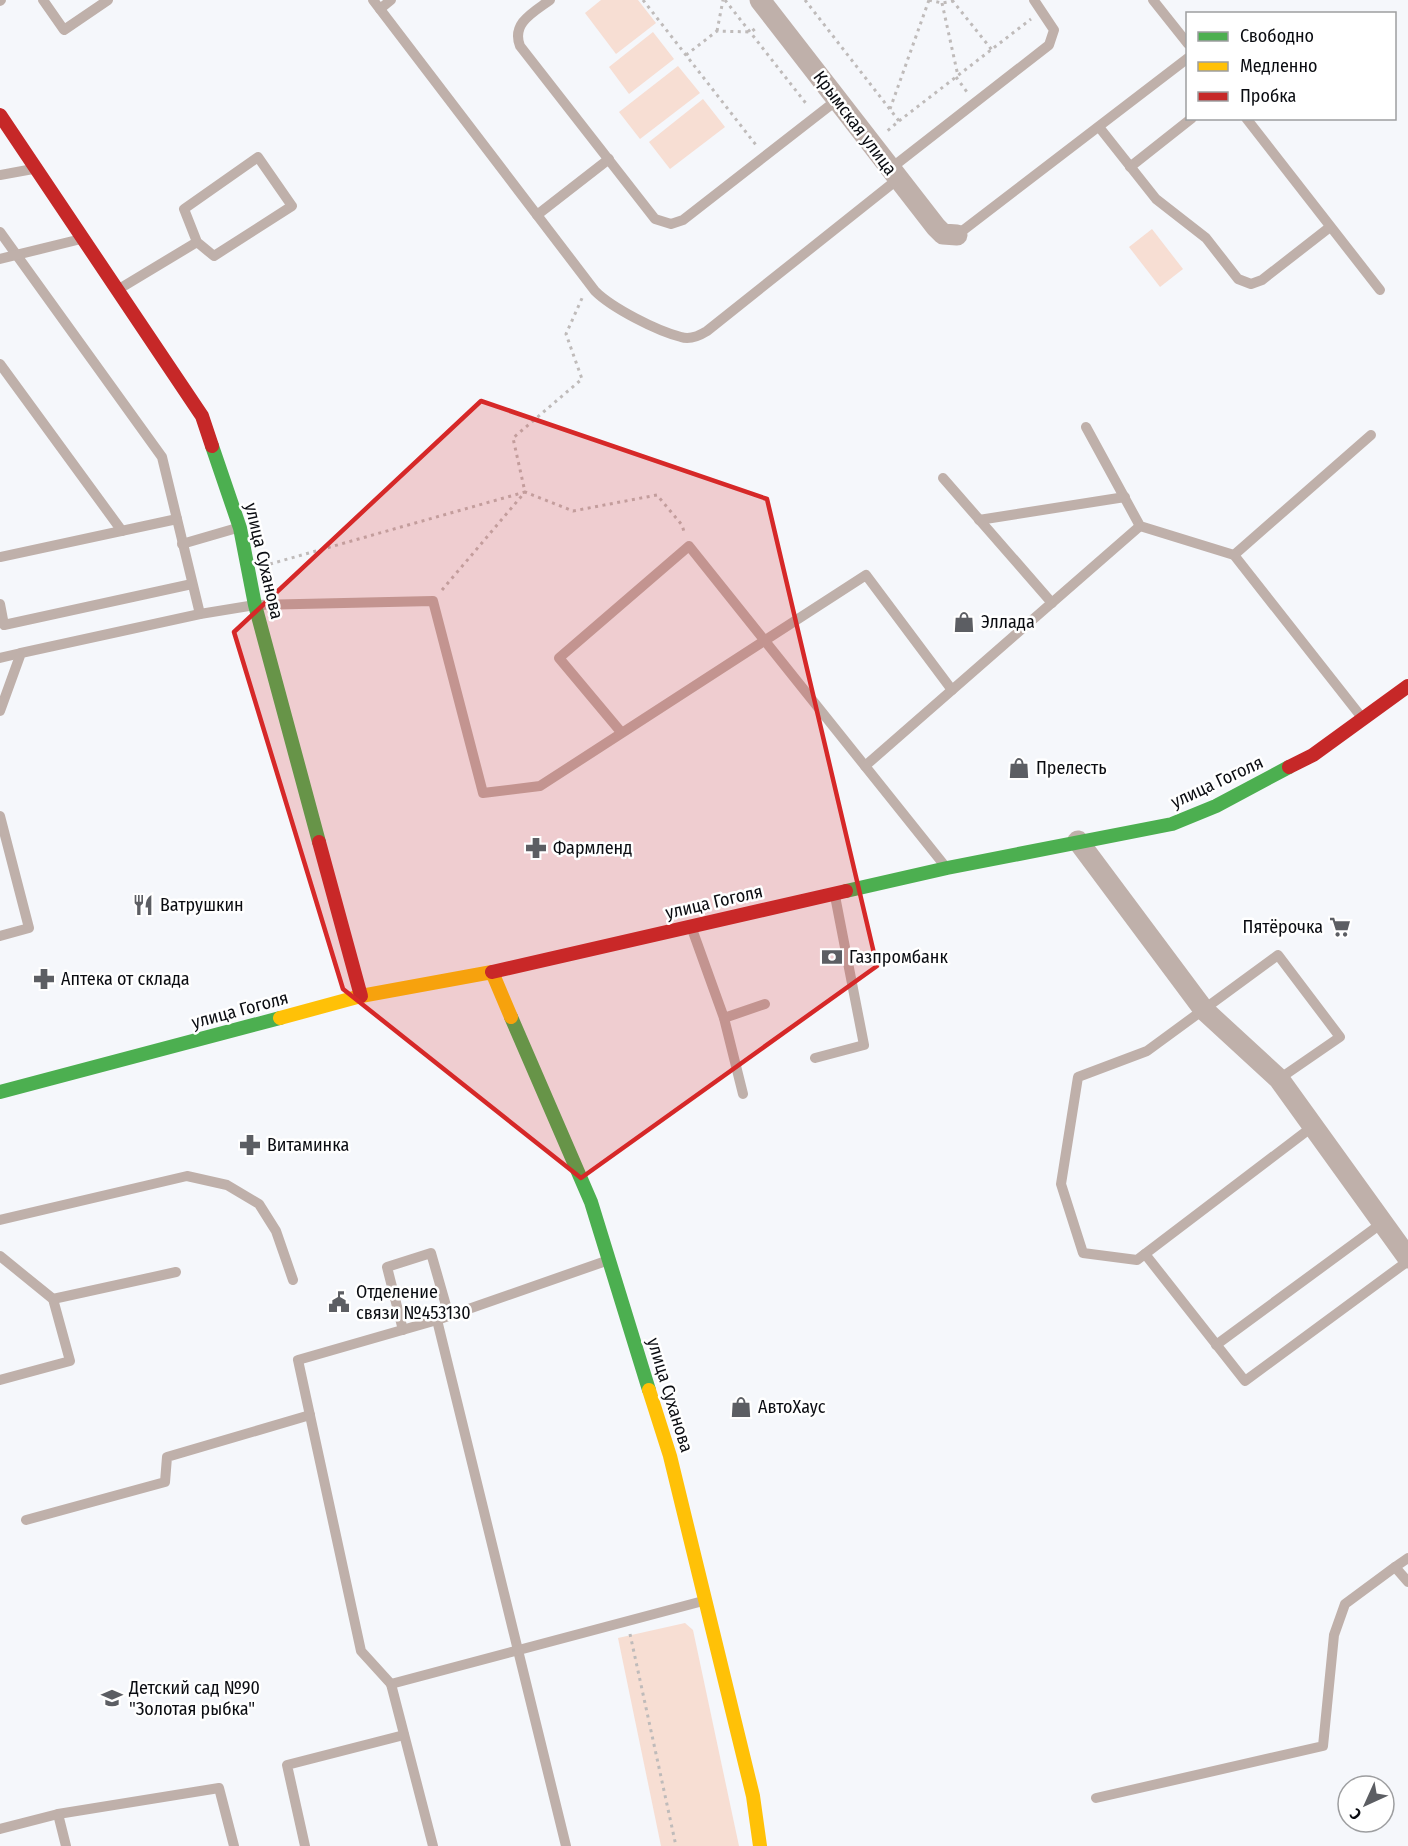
<svg xmlns="http://www.w3.org/2000/svg" width="1408" height="1846" font-family="'Fira Sans Condensed',sans-serif">
<rect width="100%" height="100%" fill="#f5f7fb"/>
<g fill="#f7ded3">
<path d="M601,0h37l18,23 -40,31 -31,-41z"/>
<path d="M653,32l21,27 -45,35 -20,-27z"/>
<path d="M678,66l22,27 -60,46 -21,-27z"/>
<path d="M703,99l22,28 -55,42 -21,-27z"/>
<path d="M1152,229l31,40 -23,18 -31,-40z"/>
<path d="M685,1623l8,7 46,216h-78l-43,-208z"/>
</g>
<g fill="none" stroke-linecap="round" stroke-linejoin="round">
<g stroke="#bfbbba" stroke-width="3" stroke-dasharray="3 4.5" stroke-linecap="butt">
<path d="M643,0l113,145"/>
<path d="M725,0l83,106"/>
<path d="M805,0l94,121 -13,11"/>
<path d="M929,0l13,3 11,-2"/>
<path d="M952,0l40,50"/>
<path d="M942,3l16,73"/>
<path d="M717,31l6,-31"/>
<path d="M686,55l31,-24 34,1 5,-4"/>
<path d="M956,77l11,15"/>
<path d="M890,109l39,-109"/>
<path d="M899,121l132,-102"/>
<path d="M270,564l255,-72 -12,-54 69,-59 -16,-45 17,-38"/>
<path d="M442,590l83,-98 48,19 84,-16 25,30 3,10"/>
<path d="M630,1634l46,212"/>
</g>
<g stroke="#bfb0aa" stroke-width="10">
<path d="M43,0l21,30 44,-30"/>
<path d="M373,0l222,291c17,17 62,40 86,46 9,3 18,-1 26,-6l191,-152"/>
<path d="M550,0c-16,12 -39,23 -30,46l135,173 16,5 12,-4 154,-120"/>
<path d="M1153,0l35,44"/>
<path d="M0,1l1,-1"/>
<path d="M380,9l11,-9"/>
<path d="M1246,118l134,172"/>
<path d="M1099,127l57,72 50,39 32,41 13,5 11,-4 68,-53"/>
<path d="M1130,167l62,-49"/>
<path d="M890,169l159,-124 5,-15 -20,-30"/>
<path d="M0,175l33,-6"/>
<path d="M537,215l72,-56"/>
<path d="M0,232l162,225 38,157"/>
<path d="M957,235l231,-177"/>
<path d="M0,259l81,-20"/>
<path d="M119,289l78,-47 17,14 78,-50 -34,-49 -74,52 13,33"/>
<path d="M0,364l122,167"/>
<path d="M1086,427l54,99 94,29 129,164"/>
<path d="M943,478l109,125"/>
<path d="M979,520l146,-23"/>
<path d="M182,544l55,-16"/>
<path d="M1234,555l137,-120"/>
<path d="M0,557l177,-38"/>
<path d="M0,604l4,21 188,-41"/>
<path d="M0,658l21,-5"/>
<path d="M0,711l21,-58 179,-39 55,-9 178,-4 50,192 57,-7 326,-211 86,115"/>
<path d="M621,732l-62,-74 130,-112 256,320"/>
<path d="M865,766l275,-240"/>
<path d="M0,816l29,112 -29,8"/>
<path d="M692,929l32,89 19,76"/>
<path d="M724,1018l41,-14"/>
<path d="M815,1058l49,-13 -29,-149"/>
<path d="M1279,1079l61,-42 -62,-82 -131,96 -69,26 -17,107 22,69 54,7 175,-133"/>
<path d="M0,1220l187,-44 40,9 32,19 17,27 17,49"/>
<path d="M1145,1254l100,127 163,-120"/>
<path d="M0,1256l53,43 17,62 -70,19"/>
<path d="M53,1299l123,-27"/>
<path d="M437,1320l129,526"/>
<path d="M403,1330l-16,-63 44,-14 18,63"/>
<path d="M1216,1345l166,-122"/>
<path d="M26,1520l139,-38 2,-25 143,-42"/>
<path d="M1408,1558l-13,9 13,15"/>
<path d="M391,1684l-30,-33 -63,-291 139,-40 169,-59"/>
<path d="M1096,1798l227,-52 11,-111 11,-31 50,-37"/>
<path d="M58,1814l8,32"/>
<path d="M0,1829l58,-15 161,-26 15,58"/>
<path d="M305,1846l-18,-81 117,-30"/>
<path d="M433,1846l-42,-162 312,-83"/>
</g>
<g stroke="#bfb0aa" stroke-width="21">
<path d="M760,0l176,227 7,7 14,1"/>
<path d="M1078,841l126,169 75,69 129,179"/>
</g>
<g stroke="#4caf50" stroke-width="14">
<path d="M212,446l28,82 15,77 64,237"/>
<path d="M846,891l101,-23 225,-44 44,-18 73,-39"/>
<path d="M511,1017l80,185 58,188"/>
<path d="M0,1092l280,-74"/>
</g>
<g stroke="#ffc107" stroke-width="14">
<path d="M280,1018l81,-22 131,-24 19,45"/>
<path d="M649,1390l21,66 83,340 7,50"/>
</g>
<g stroke="#c62828" stroke-width="14">
<path d="M0,115l202,301 10,30"/>
<path d="M1289,767l24,-12 95,-69"/>
<path d="M319,842l42,154"/>
<path d="M492,972l354,-81"/>
</g>
</g>
<path fill="#d62828" fill-opacity="0.2" stroke="#d62828" stroke-width="4.5" stroke-linejoin="round" d="M481,401l286,98 110,467 -296,212 -238,-189 -109,-357z"/>
<defs>
<symbol id="shop-bare" viewBox="-9 -9 18 18"><path d="M-5-2.5h2.3a2.7 3.5 0 0 1 5.4 0H5L5.5 6h-11ZM-1.5-2.5h3a1.5 2.3 0 0 0-3 0Z" fill="#5c5e63" stroke="#fff" stroke-width="2.5" paint-order="stroke"/></symbol>
<symbol id="pharmacy-bare" viewBox="-9 -9 18 18"><path d="M-2-6h4v4h4v4h-4v4h-4v-4h-4v-4h4Z" fill="#5c5e63" stroke="#fff" stroke-width="2.5" paint-order="stroke"/></symbol>
<symbol id="restaurant-bare" viewBox="-9 -9 18 18"><path d="M-5-6h1v4h1v-4h1v4h1v-4h1v5L-1.5 .5V6h-2V.5L-5-1ZM5-6V6H3V1.5H1.5Q1.5-4 5-6Z" fill="#5c5e63" stroke="#fff" stroke-width="2.5" paint-order="stroke"/></symbol>
<symbol id="supermarket-bare" viewBox="-9 -9 18 18"><path d="M-6-5.5h2.5l.6 2H6L4.5 2H-2.5L-4.4-4H-6ZM-1.5 3.2a1.3 1.3 0 1 0 .1 0ZM3 3.2a1.3 1.3 0 1 0 .1 0Z" fill="#5c5e63" stroke="#fff" stroke-width="2.5" paint-order="stroke"/></symbol>
<symbol id="bank-bare" viewBox="-9 -9 18 18"><path d="M-6-4H6V4H-6ZM0-2.3a2.3 2.3 0 1 0 0 4.6a2.3 2.3 0 1 0 0-4.6Z" fill="#5c5e63" stroke="#fff" stroke-width="2.5" paint-order="stroke"/></symbol>
<symbol id="civic-bare" viewBox="-9 -9 18 18"><path d="M-.6-6.5H3V-4.5H.6V-3L4-1V1h2V6H-6V1h2V-1L-.6-3ZM-1.2 2.5V6h2.4V2.5Z" fill="#5c5e63" stroke="#fff" stroke-width="2.5" paint-order="stroke"/></symbol>
<symbol id="school-bare" viewBox="-9 -9 18 18"><path d="M0-5L7-2L0 1L-7-2ZM-4 1L0 2.5L4 1V4Q0 6-4 4Z" fill="#5c5e63" stroke="#fff" stroke-width="2.5" paint-order="stroke"/></symbol>
</defs>
<g fill-rule="evenodd">
<use href="#shop-bare" x="949" y="607" width="30" height="30"/>
<use href="#shop-bare" x="1004" y="753" width="30" height="30"/>
<use href="#pharmacy-bare" x="521" y="833" width="30" height="30"/>
<use href="#restaurant-bare" x="128" y="890" width="30" height="30"/>
<use href="#supermarket-bare" x="1325" y="912" width="30" height="30"/>
<use href="#bank-bare" x="817" y="942" width="30" height="30"/>
<use href="#pharmacy-bare" x="29" y="964" width="30" height="30"/>
<use href="#pharmacy-bare" x="235" y="1130" width="30" height="30"/>
<use href="#civic-bare" x="324" y="1287" width="30" height="30"/>
<use href="#shop-bare" x="726" y="1392" width="30" height="30"/>
<use href="#school-bare" x="97" y="1683" width="30" height="30"/>
</g>
<g text-anchor="middle" dominant-baseline="central" stroke-width="5" stroke-linejoin="round" paint-order="stroke">
<g font-size="18" fill="#0a0c11" stroke="#fff">
<text transform="translate(855 123) rotate(53)">Крымская улица</text>
<text transform="translate(264 561) rotate(77)">улица Суханова</text>
<text transform="translate(1217 782) rotate(-25)">улица Гоголя</text>
<text transform="translate(714 902) rotate(-13)">улица Гоголя</text>
<text transform="translate(240 1010) rotate(-15)">улица Гоголя</text>
<text transform="translate(670 1395) rotate(73)">улица Суханова</text>
</g>
<g font-size="18" fill="#0a0c11" stroke="#fff" text-anchor="start">
<text x="981" y="622">Эллада</text>
<text x="1036" y="768">Прелесть</text>
<text x="553" y="848">Фармленд</text>
<text x="160" y="905">Ватрушкин</text>
<text x="1323" y="927" text-anchor="end">Пятёрочка</text>
<text x="849" y="957">Газпромбанк</text>
<text x="61" y="979">Аптека от склада</text>
<text x="267" y="1145">Витаминка</text>
<text x="356" y="1292">Отделение<tspan x="356" dy="21">связи №453130</tspan></text>
<text x="758" y="1407">АвтоХаус</text>
<text x="129" y="1688">Детский сад №90<tspan x="129" dy="21">"Золотая рыбка"</tspan></text>
</g>
</g>
<rect x="1186" y="12" width="210" height="108" fill="#ffffff" stroke="#9d9ea0" stroke-width="1.5"/>
<rect x="1198" y="32" width="30" height="9" fill="#4caf50" stroke="#9d9ea0" stroke-width="1.5"/>
<text x="1240" y="42" font-size="18" fill="#0a0c11">Свободно</text>
<rect x="1198" y="62" width="30" height="9" fill="#ffc107" stroke="#9d9ea0" stroke-width="1.5"/>
<text x="1240" y="72" font-size="18" fill="#0a0c11">Медленно</text>
<rect x="1198" y="92" width="30" height="9" fill="#c62828" stroke="#9d9ea0" stroke-width="1.5"/>
<text x="1240" y="102" font-size="18" fill="#0a0c11">Пробка</text>
<g transform="translate(1366 1804) rotate(225)"><circle r="28" fill="#ffffff" stroke="#9d9ea0" stroke-width="1.5"/>
<path d="M0-4.5L10 22L0 15L-10 22Z" fill="#5c5e63"/>
<text y="-9" font-size="16" font-weight="bold" text-anchor="middle" fill="#0a0c11">С</text>
</g>
</svg>
